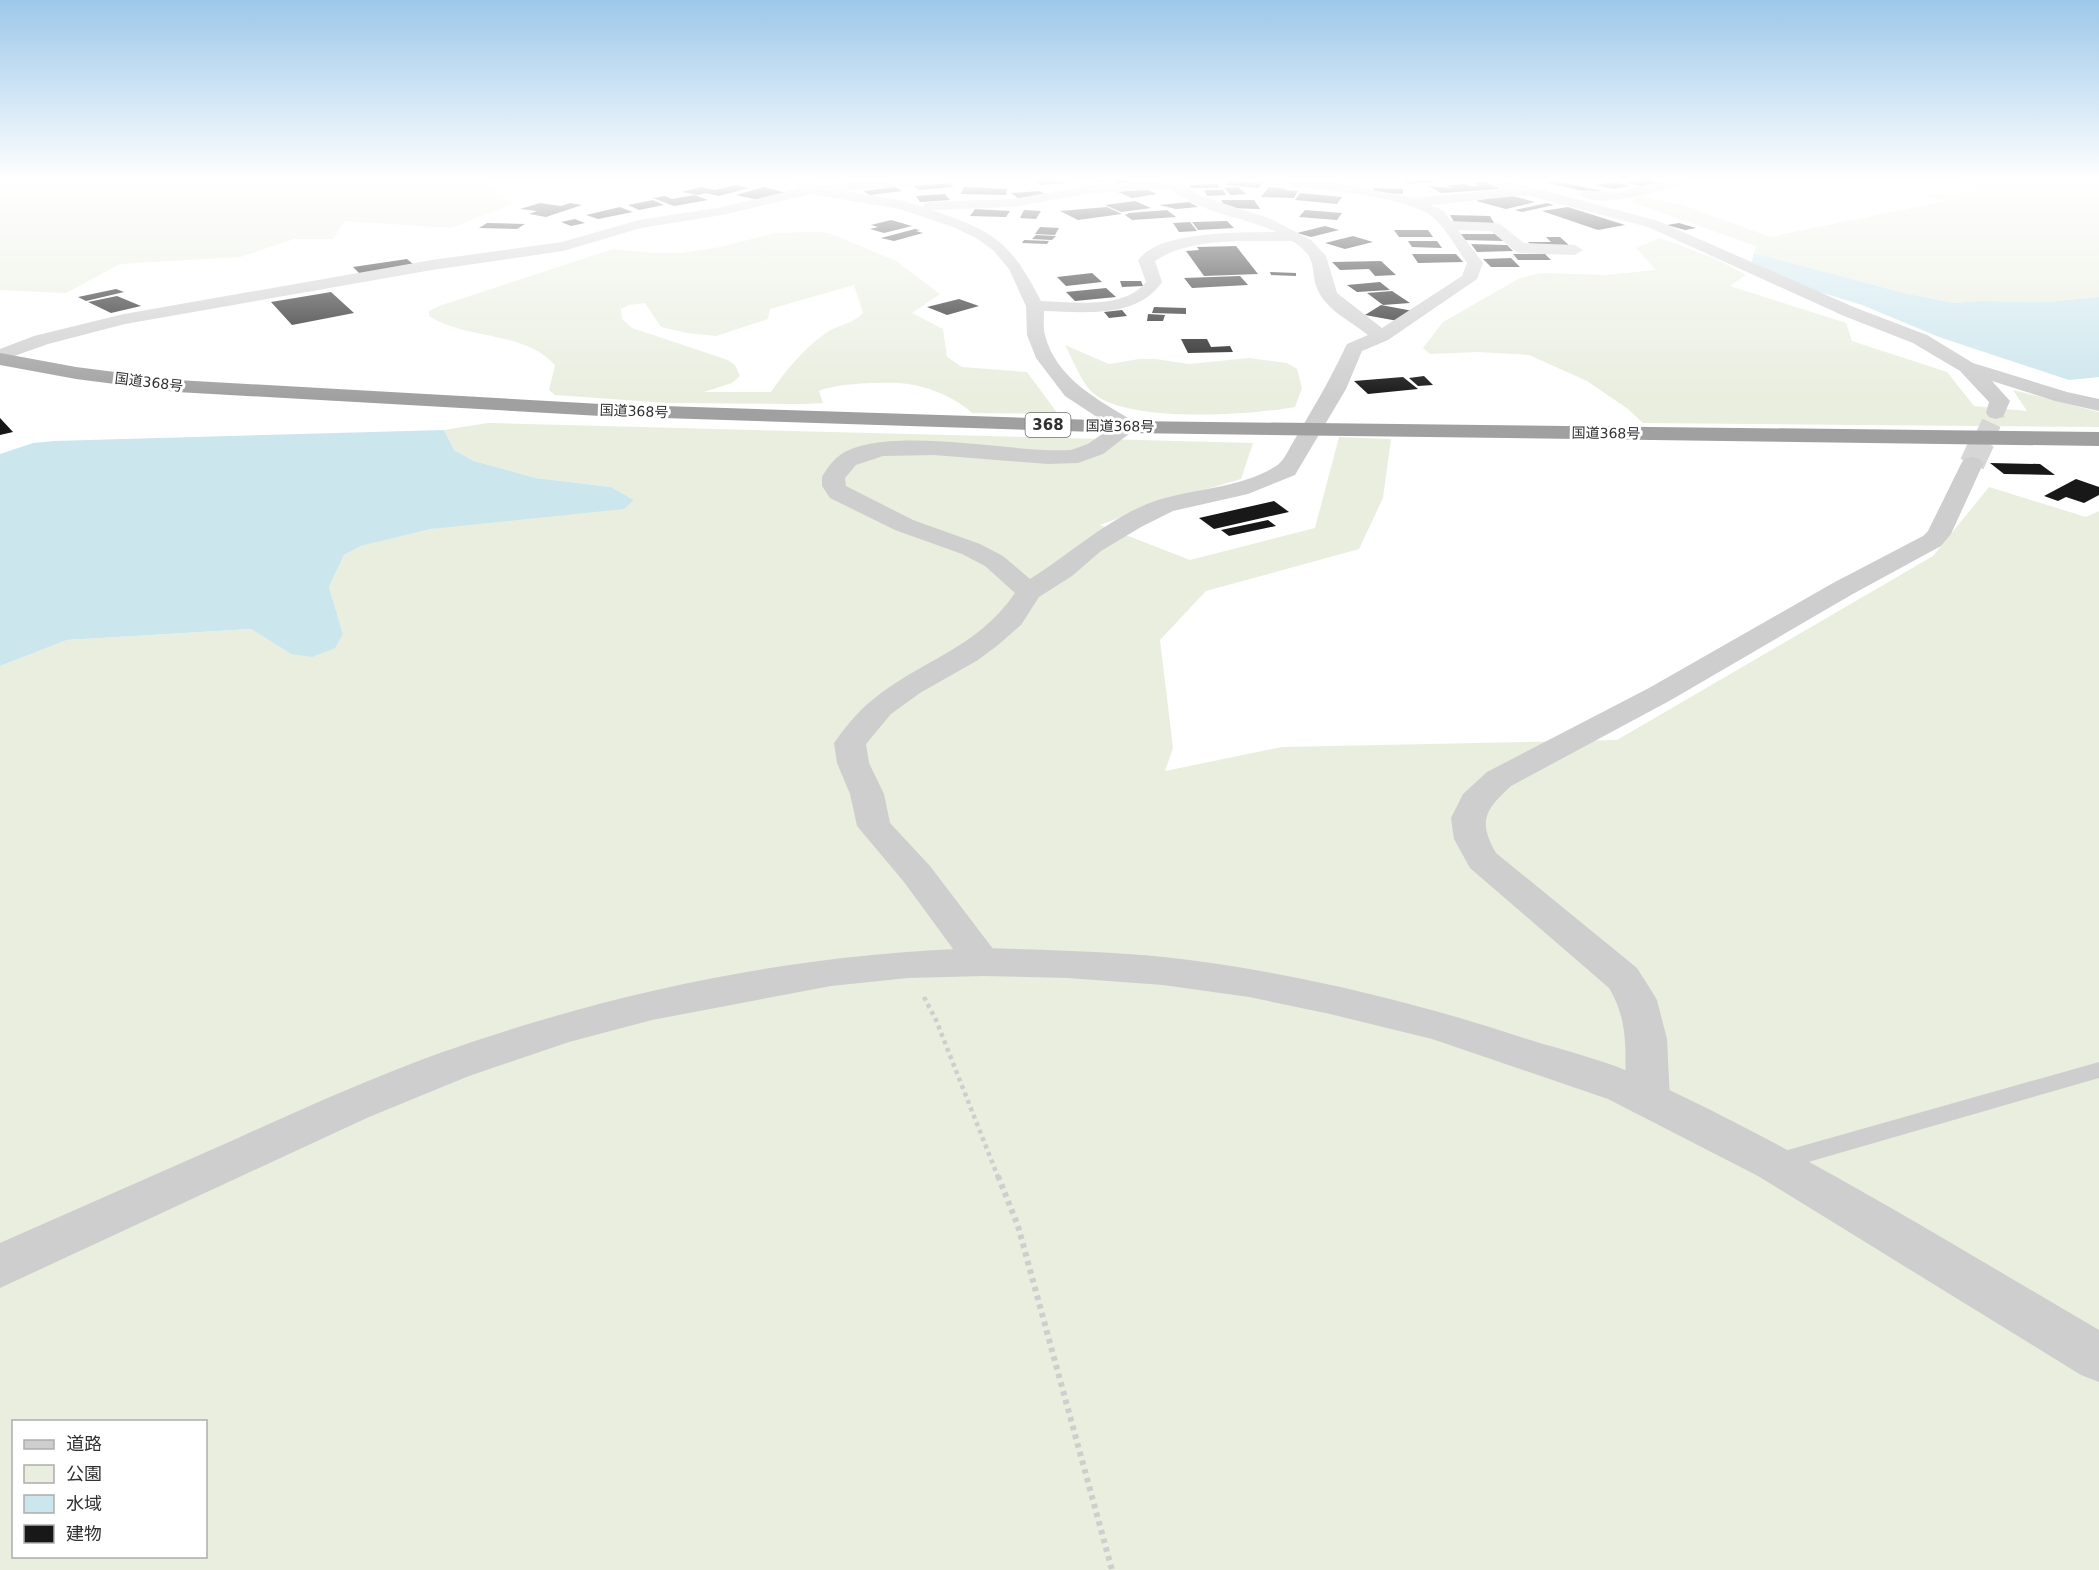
<svg xmlns="http://www.w3.org/2000/svg" width="2099" height="1570" font-family="'DejaVu Sans','Noto Sans JP',sans-serif">
<rect width="100%" height="100%" fill="#fff"/>
<g fill="#e9eedf" fill-rule="evenodd">
<path d="M0,179h500l-11,4 23,21 -61,24 -106,-7 -12,18h-39l-54,18 -120,7 -54,29 -66,-3z"/>
<path d="M1957,179h142v118l-53,5 -66,-1 -26,2 -50,-10 -150,-40 2,-7 -125,-44 8,-6 44,9 87,32 176,-36 -20,-6 57,-4 -34,-10z"/>
<path d="M816,232l13,1 67,28 44,33 -28,19 31,16 4,28 15,10 65,5 31,42 -86,-1c-16,-15 -42,-26 -64,-29 -18,-3 -73,-1 -89,7l4,12 -20,1 -136,-1 -112,-8 -6,-5 6,-25c-32,-35 -86,-24 -126,-49v-5l10,-5 174,-57 38,4h30l40,-6 54,-14zM854,285l9,28c-10,11 -26,12 -37,20 -23,16 -39,36 -55,59h-67l28,-9 8,-7 -5,-11 -7,-5 -96,-32 -10,-9 -1,-10 8,-4 16,-2 16,24 26,6 29,3 52,-17 2,-10z"/>
<path d="M1660,238l56,21 30,16 -16,11 116,37 6,18 95,31 27,34 53,5 -14,-21 86,22v15l-456,-4 -15,-14 -41,-28 -58,-26 -51,-3 -48,2 -7,-6 20,-26 77,-44 22,-5 64,2 50,-5 -20,-22z"/>
<path d="M1065,345l44,19 30,-5h17l33,5 60,-6 38,5 10,6 5,19 -7,19c-43,8 -170,17 -203,-15 -10,-9 -20,-34 -27,-47z"/>
<path d="M488,423l765,20 -12,36 -82,24 -59,22 90,35 125,-32 24,-91 52,2 -8,59 -24,51 -153,42 -46,49 13,108 -8,23 117,-24 335,-7 316,-184 56,-69 97,30 13,-6v1059h-2099v-904l67,-26 184,-11 40,25 52,-20 -14,-47 15,-32 17,-9 70,-17 203,-29 -23,-13 -75,-9 -62,-17 -20,-11 -10,-20zM14,1422h192v134h-192z"/>
</g>
<g fill="#cce6ed">
<path d="M1754,253l150,40 50,10 26,-2 66,1 53,-5v80l-30,3 -130,-43 -77,-32 -49,-15 -62,-26z"/>
<path d="M444,430l10,20 20,11 62,17 75,9 23,13 -10,9 -193,20 -70,17 -17,9 -15,32 14,47 -8,14 -23,9 -21,-3 -40,-25 -184,11 -67,26v-212l33,-11 21,-2z"/>
</g>
<g fill="#181818">
<path d="M1061,179l5,4 -25,2 -5,-4z"/>
<path d="M1094,179h33l7,5 -14,1 -6,-4 -16,1z"/>
<path d="M1399,179h30l7,3 -26,2z"/>
<path d="M1644,179l16,3 -19,4 -14,-3z"/>
<path d="M1229,181l33,2 -4,5 -33,-3z"/>
<path d="M1556,181l46,10 -9,2 -46,-10z"/>
<path d="M1486,182l14,7 -59,4 -12,-7 23,2 -6,-3 20,-1 5,2h8l-5,-3z"/>
<path d="M1613,182l17,4 -17,3 -17,-4z"/>
<path d="M949,183l5,4 -35,3 -5,-4z"/>
<path d="M1217,184l2,4h-28l-2,-3z"/>
<path d="M735,185l14,3 -30,8 -13,-3 -9,2 -15,-3 19,-5 14,3z"/>
<path d="M764,187l23,6 -28,7 -23,-5z"/>
<path d="M895,187l7,4 -32,4 -7,-4z"/>
<path d="M964,187l25,1 18,1 -1,6 -45,-1z"/>
<path d="M1238,187l8,7 -15,1 -7,-7z"/>
<path d="M1269,187l17,2 -1,1 13,1 -4,7 -33,-1z"/>
<path d="M1143,188l14,6 -25,4 -14,-6z"/>
<path d="M1373,188l30,1v5l-30,-2z"/>
<path d="M1204,190h19l3,5 -19,1z"/>
<path d="M1040,191l8,6 -29,2 -8,-6z"/>
<path d="M1300,193l42,4 -5,7 -42,-4z"/>
<path d="M945,194l5,6 -30,2 -4,-6z"/>
<path d="M1505,194l30,8 -29,7 -30,-8z"/>
<path d="M694,195l14,5 -34,6 -21,-8 12,-2 7,3z"/>
<path d="M653,200l11,5 -25,5 -11,-5z"/>
<path d="M1221,200h33l6,9 -34,-1z"/>
<path d="M1135,201l16,7 -30,4 -16,-7z"/>
<path d="M1189,202l9,5 -22,2 -17,-4z"/>
<path d="M540,203l21,3 9,-3 12,2 -36,12 -17,-3 8,-3 -17,-2z"/>
<path d="M1547,203l7,2 -32,7 -7,-2z"/>
<path d="M620,207l13,5 -35,7 -12,-4z"/>
<path d="M1107,207l15,7 -44,6 -18,-9z"/>
<path d="M1568,207l57,18 -27,5 -56,-19z"/>
<path d="M975,209l35,2 -4,6 -36,-1z"/>
<path d="M1024,210l17,1 -5,8 -16,-1z"/>
<path d="M1167,210l9,7 -44,3 -7,-5 4,-2z"/>
<path d="M1305,210l37,3 -5,7 -38,-3z"/>
<path d="M1450,215l40,1 4,7 -40,-1z"/>
<path d="M575,219l10,4 -14,3 -10,-4z"/>
<path d="M891,220l21,6 -28,7 -14,-4 8,-2 -7,-2z"/>
<path d="M1227,221l7,7 -36,2 -6,-8z"/>
<path d="M1190,222l7,9 -18,1 -6,-9z"/>
<path d="M487,223l38,1 -8,5 -38,-1z"/>
<path d="M1679,223l17,5 -11,2 -18,-5z"/>
<path d="M1325,226l14,4 -28,7 -14,-4z"/>
<path d="M1040,227l19,1 -4,7 -20,-1z"/>
<path d="M915,229l5,1 -4,1 7,2 -29,8 -13,-3z"/>
<path d="M1394,230h34l5,7h-34z"/>
<path d="M1457,234h42l5,7 -42,-1z"/>
<path d="M1036,235l20,1 -4,4 -20,-1z"/>
<path d="M1353,236l20,6 -28,7 -20,-6z"/>
<path d="M1546,237h14l11,10h-38l-5,-5h23z"/>
<path d="M1024,240l25,1 -2,3 -25,-1z"/>
<path d="M1408,241h29l5,7 -30,-1z"/>
<path d="M1471,244l36,1 6,6 -36,1z"/>
<path d="M1236,246l22,28 -54,2 -18,-25 13,-1 -2,-3z"/>
<path d="M1412,254h44l7,8 -45,1z"/>
<path d="M1513,254h32l6,6h-33z"/>
<path d="M1511,258l9,9h-29l-8,-8z"/>
<path d="M407,259l7,6 -54,9 -7,-7z"/>
<path d="M1381,261l15,14 -21,1 -6,-7 -29,1 -8,-8z"/>
<path d="M1270,272l26,1v3l-25,-1z"/>
<path d="M1092,273l10,9 -36,4 -9,-9z"/>
<path d="M1240,276l8,9 -56,3 -8,-10z"/>
<path d="M1120,281h21l2,5 -21,1z"/>
<path d="M1380,282l10,8 -33,2 -10,-7z"/>
<path d="M1106,288l10,9 -41,4 -9,-9z"/>
<path d="M116,289l8,3 -38,9 -8,-4z"/>
<path d="M1392,291l18,12 -27,2 -16,-12z"/>
<path d="M331,292l23,21 -62,12 -21,-23z"/>
<path d="M117,296l24,10 -30,7 -23,-11z"/>
<path d="M959,299l20,7 -32,9 -20,-8z"/>
<path d="M1381,305l32,6 -15,10 -33,-6z"/>
<path d="M1154,307l32,1v6l-34,-1z"/>
<path d="M1122,310l5,6 -18,2 -5,-6z"/>
<path d="M1148,314l17,1 -2,6h-16z"/>
<path d="M1181,339h26l4,8 19,-1 3,6 -45,1z"/>
<path d="M1424,376l9,9 -15,1 -9,-8z"/>
<path d="M1403,377l15,12 -50,5 -14,-13z"/>
<path d="M0,418l13,14 -13,3z"/>
<path d="M1990,463l50,1 15,11 -51,-1z"/>
<path d="M2076,479l23,8v8l-15,8 -18,-6 -8,4 -14,-5z"/>
<path d="M1274,501l15,11 -75,17 -15,-11z"/>
<path d="M1268,520l8,6 -47,10 -8,-6z"/>
</g>
<g fill="none" stroke-linecap="round" stroke-linejoin="round">
<path stroke="#d6d6d6" stroke-width="20" stroke-dasharray="20 10" stroke-linecap="butt" d="M1983,441l13,-28"/>
<path stroke="#d6d6d6" stroke-width="25" stroke-dasharray="25 12" stroke-linecap="butt" d="M1972,464l11,-24"/>
<path stroke="#cecece" stroke-width="4.5" stroke-dasharray="4 4" stroke-linecap="butt" d="M924,997l12,23 62,157"/>
<path stroke="#cecece" stroke-width="6" stroke-dasharray="4.5 4.5" stroke-linecap="butt" d="M998,1176l20,50 94,344"/>
<path fill="#cecece" fill-rule="evenodd" d="M2099,1062v16l-322,93 -8,-2 -3,-7 3,-7 8,-2z"/>
<g fill="#cecece" fill-rule="evenodd">
<path d="M792,179h15l7,7 79,-7h54l-7,4 -96,8 59,10 20,6 1,-4 5,-1 84,-3 79,-14 84,-6 25,17 70,23 40,21 15,16 11,37 45,35 80,-52 5,-13c-10,-14 -20,-33 -33,-45 -24,-23 -140,-32 -176,-35l-7,-4 76,2 88,17 91,-9 -10,-2 -11,-8h17l156,42 198,87 71,27 46,28 94,29 32,7v12l-44,-10 -63,-20 18,20 -7,16 -7,2 -7,-2 -3,-4 3,-11 -29,-31 -47,-28 -69,-27 -196,-89 -122,-32 -95,10 13,6 7,10 44,2 5,1 24,19 51,2 8,5 -8,5 -55,-2 -5,-2 -24,-20 -33,-1 25,33 -6,16 -89,61 -26,11 -16,38 -51,86 -47,19 -75,17 -32,16 -40,24 -29,25 -33,21 -18,28 -23,20 -20,15 -58,33 -29,21 -25,30 3,19 15,31 6,29 40,43 73,96 -5,10 -14,4 -14,-4 -66,-90 -47,-56 -7,-32 -13,-31 -3,-20c10,-14 23,-31 37,-42 49,-41 105,-51 144,-108l-30,-27 -23,-12 -67,-24 -65,-32 -8,-12v-9c4,-7 10,-16 17,-21 45,-33 175,-2 232,-6l17,-6 24,-17 -47,-31 -29,-38 -9,-23 -1,-29 -17,-37 -16,-19 -17,-12 -23,-11 -53,-18 -89,-15 -89,21 -81,13 -78,23 -131,19 -307,54 -77,20 -48,17v-12l34,-13 90,-22 308,-54 130,-18 77,-22 83,-13 79,-19zM1171,189c30,25 71,27 105,43 -35,1 -115,-2 -138,28l8,22c-22,28 -74,20 -105,19 -31,-60 -46,-69 -109,-91l81,-3 79,-14zM1292,241c31,19 14,30 29,55 10,16 32,27 47,39l-21,9 -2,4c-16,34 -34,64 -53,96 -4,7 -9,18 -16,22 -35,22 -79,22 -118,34 -48,16 -86,53 -128,79l-27,-23 -23,-12 -67,-24 -67,-34 -1,-8 11,-13 27,-9 51,-1 114,9 30,-1 25,-9 35,-27 -3,-5c-35,-21 -79,-43 -90,-87 -2,-7 -1,-16 -1,-24 40,1 93,8 118,-29l-7,-21c37,-25 93,-19 137,-20z"/>
<path d="M1669,179h22l-2,3c-23,6 -91,30 -109,12l7,-4 31,3z"/>
<path d="M1972,457l8,2 3,5 -32,70 -10,12 -90,49 -180,105 -160,86c-25,23 -34,34 -15,67l141,115 14,22 6,10 10,39 3,61 -7,12 -15,5 -15,-5c-11,-21 -6,-47 -8,-70 -1,-19 -6,-38 -16,-54l-139,-120 -16,-29 -3,-21 12,-24 24,-22 162,-84 184,-105 90,-47 5,-5 33,-67 3,-5z"/>
</g>
<path fill="#cecece" fill-rule="evenodd" d="M984,948c60,2 120,3 180,9 124,14 245,43 363,82 38,12 79,21 114,38 159,72 307,165 458,253v52l-18,-7 -323,-199 -150,-77 -176,-60 -102,-25 -81,-17 -86,-12 -95,-7 -84,-2 -76,2 -77,8 -179,34 -83,22 -100,34 -100,41 -369,171v-45c79,-35 159,-70 238,-105 66,-30 133,-60 202,-85 175,-62 358,-100 544,-105z"/>
<path fill="#a0a0a0" fill-rule="evenodd" d="M0,353l76,14 101,13 424,24 526,17 972,11v14l-972,-13 -526,-17 -424,-24 -101,-13 -76,-14z"/>
</g>
<linearGradient id="sky" x2="0" y2="1"><stop stop-color="#9dc8ea"/><stop offset="0.45" stop-color="#fff"/><stop offset="1" stop-color="#fff" stop-opacity="0"/></linearGradient>
<rect width="2099" height="399" fill="url(#sky)"/>
<g text-anchor="middle" dominant-baseline="central" stroke-width="6" stroke-linejoin="round" paint-order="stroke">
<g font-size="14" fill="#313131" stroke="#fff">
<text transform="translate(149 382) rotate(7)">国道368号</text>
<text transform="translate(634 411) rotate(2)">国道368号</text>
<text transform="translate(1120 426) rotate(1)">国道368号</text>
<text transform="translate(1606 433) rotate(1)">国道368号</text>
</g>
<rect fill="#fff" stroke="#6f6f6f" stroke-width="1.5" x="1025.5" y="413" width="45" height="24" rx="4.5"/>
<g font-size="15" font-weight="bold" fill="#313131">
<text x="1048" y="425">368</text>
</g>
</g>
<rect x="12" y="1420" width="195" height="138" fill="#ffffff" stroke="#adadad" stroke-width="1.5"/>
<rect x="24" y="1440" width="30" height="9" fill="#cecece" stroke="#adadad" stroke-width="1.5"/>
<text x="66" y="1450" font-size="18" fill="#313131">道路</text>
<rect x="24" y="1465" width="30" height="18" fill="#e9eedf" stroke="#adadad" stroke-width="1.5"/>
<text x="66" y="1480" font-size="18" fill="#313131">公園</text>
<rect x="24" y="1495" width="30" height="18" fill="#cce6ed" stroke="#adadad" stroke-width="1.5"/>
<text x="66" y="1510" font-size="18" fill="#313131">水域</text>
<rect x="24" y="1525" width="30" height="18" fill="#181818" stroke="#adadad" stroke-width="1.5"/>
<text x="66" y="1540" font-size="18" fill="#313131">建物</text>
</svg>
